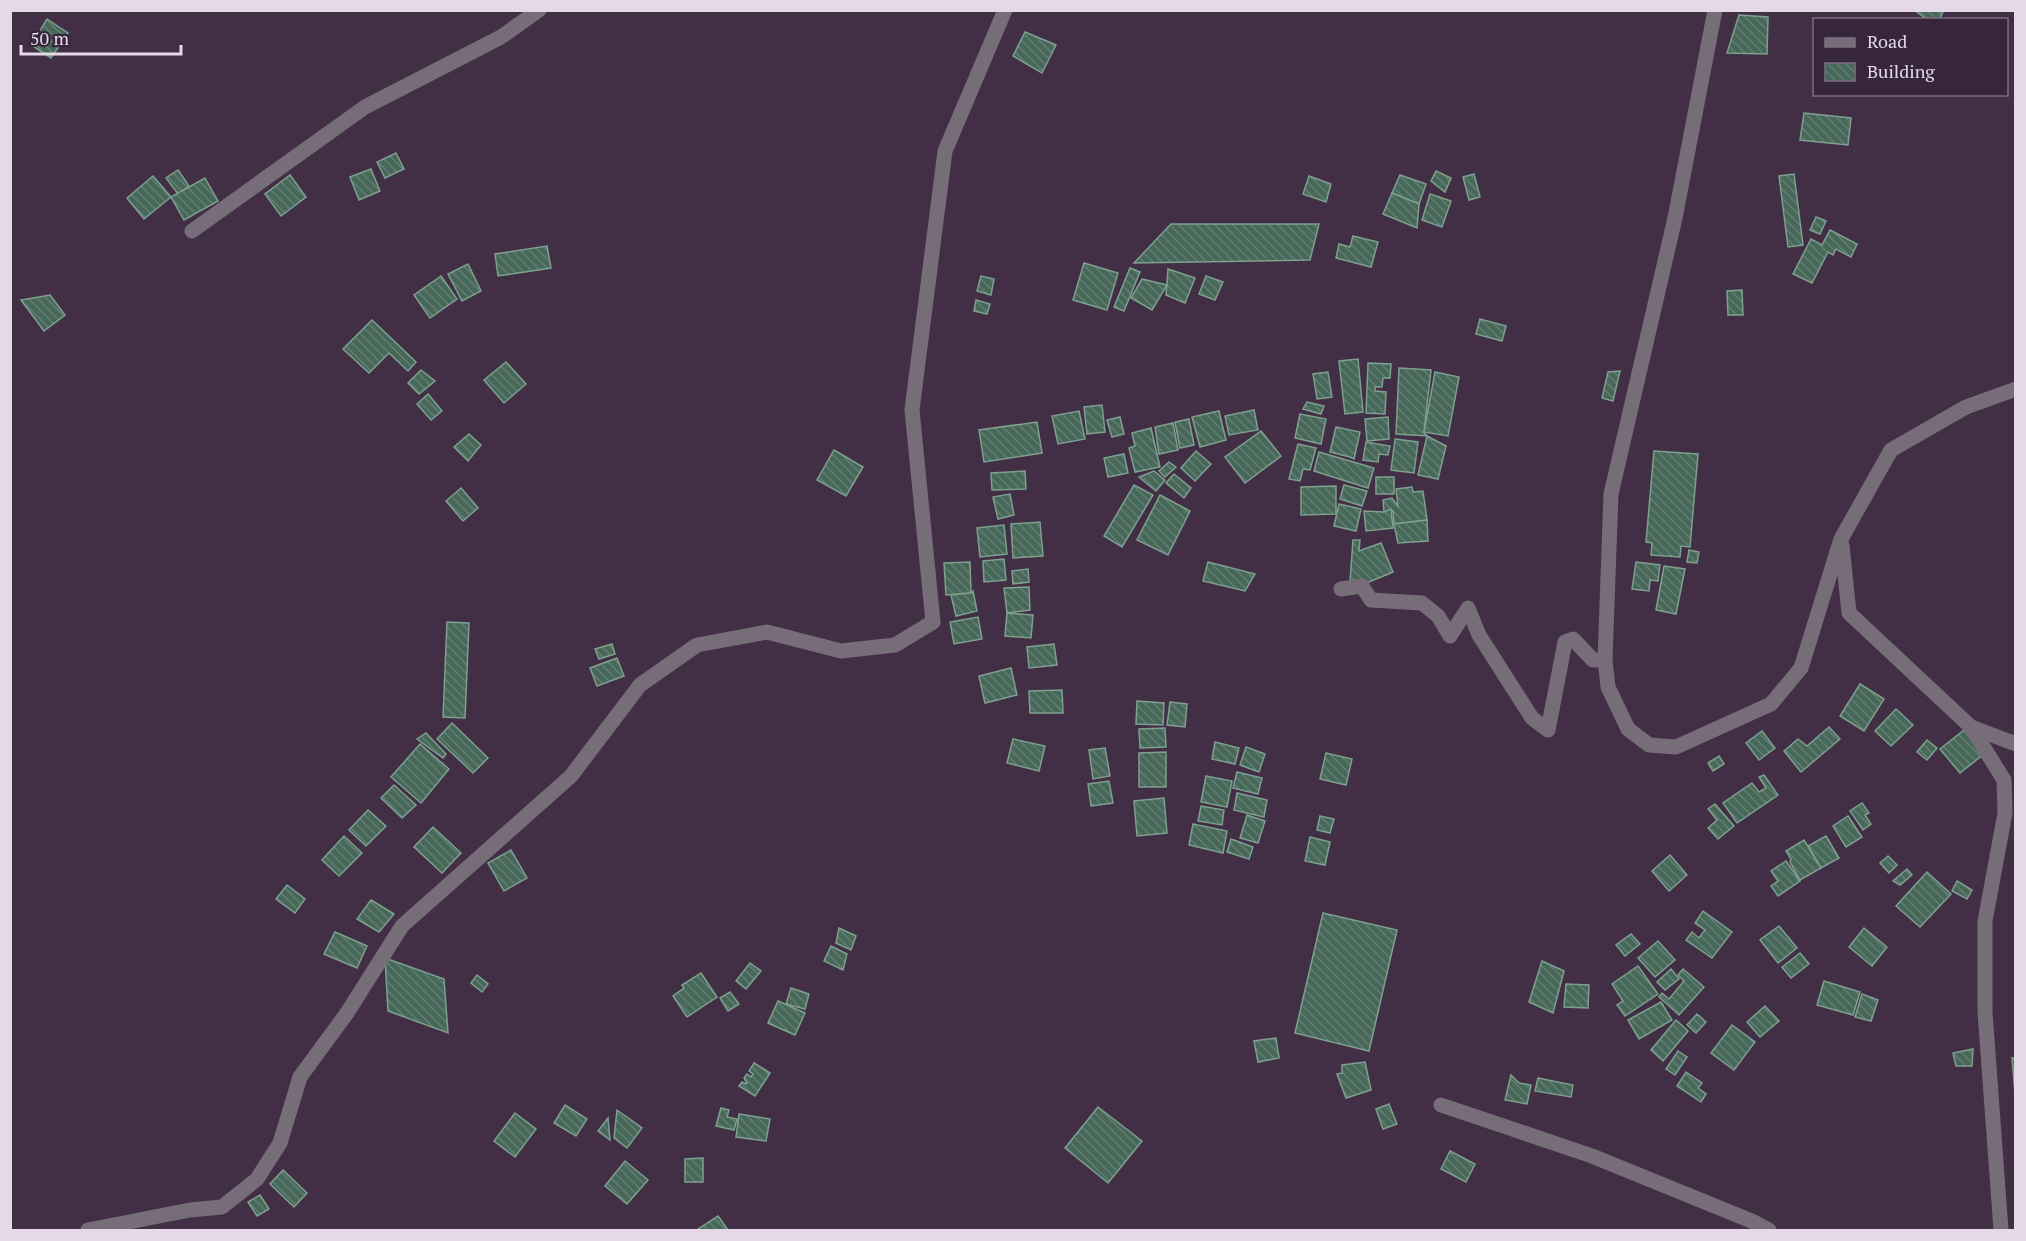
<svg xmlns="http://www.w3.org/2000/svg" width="2026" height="1241" font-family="'PT Serif',serif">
<defs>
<pattern id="building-back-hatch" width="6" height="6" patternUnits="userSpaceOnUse" patternTransform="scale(1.5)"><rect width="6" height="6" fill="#476859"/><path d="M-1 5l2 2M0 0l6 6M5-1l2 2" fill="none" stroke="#617d71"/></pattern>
</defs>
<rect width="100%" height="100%" fill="#422f46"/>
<g fill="url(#building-back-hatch)" stroke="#7da08f" stroke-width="1.5">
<path d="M1914,10h30l-5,10h-11z"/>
<path d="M1739,15l29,2 -1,37 -40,-1z"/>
<path d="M47,19l21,14 -17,25 -20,-13z"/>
<path d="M1025,32l31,13 -14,28 -29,-17z"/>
<path d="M1804,113l47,5 -3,27 -48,-5z"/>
<path d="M396,153l8,16 -19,9 -8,-16z"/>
<path d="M371,169l9,22 -21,9 -9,-23z"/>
<path d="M178,170l11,16 -11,8 -12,-16z"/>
<path d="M1436,171l15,7 -6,14 -14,-11z"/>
<path d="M1474,174l6,23 -11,3 -6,-23z"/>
<path d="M1794,174l9,71 -15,2 -9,-71z"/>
<path d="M290,175l16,22 -25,19 -16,-22z"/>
<path d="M1400,175l26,9 -7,20 -27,-11z"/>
<path d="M153,176l18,21 -27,22 -17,-21z"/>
<path d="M1309,176l22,8 -5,18 -23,-8z"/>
<path d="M205,178l13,23 -34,19 -13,-23z"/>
<path d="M1392,193l27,11 -2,24 -34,-14z"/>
<path d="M1430,194l21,7 -9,26 -20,-7z"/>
<path d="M1816,217l10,4 -6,13 -10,-4z"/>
<path d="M1171,224h148l-9,36 -176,3z"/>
<path d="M1830,230l27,14 -6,13 -15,-8 -3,6 -5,-3 -16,31 -19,-9 18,-35 11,6z"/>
<path d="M1353,236l25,6 -7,25 -35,-9 3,-14 11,3z"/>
<path d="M547,246l4,22 -53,8 -3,-22z"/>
<path d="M1084,263l34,10 -11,37 -34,-10z"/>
<path d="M468,264l13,27 -19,10 -14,-27z"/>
<path d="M1130,268l10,4 -16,39 -10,-4z"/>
<path d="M1168,269l27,9 -10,25 -19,-8z"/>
<path d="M441,276l16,23 -27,19 -16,-23z"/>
<path d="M981,276l13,3 -3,16 -14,-4z"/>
<path d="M1206,276l17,6 -8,18 -16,-6z"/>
<path d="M1142,279l25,6 -15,25 -21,-12z"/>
<path d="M1742,290l1,25h-15l-1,-24z"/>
<path d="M50,295l15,20 -21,16 -23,-31z"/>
<path d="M976,300l14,4 -3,10 -13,-3z"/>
<path d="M1480,319l26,7 -4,15 -26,-7z"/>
<path d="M372,320l44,42 -8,9 -19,-18 -20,20 -26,-24z"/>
<path d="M1358,359l5,53 -18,2 -6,-53z"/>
<path d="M506,362l20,22 -22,19 -20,-23z"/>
<path d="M1368,363l23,1 -1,14h-7l-1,9h-7v4l11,1 -1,22 -19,-1z"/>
<path d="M1399,368l32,2 -7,62 3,4 -31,-2z"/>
<path d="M421,370l14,11 -16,13 -11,-11z"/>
<path d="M1620,371l-7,30 -11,-3 6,-26z"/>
<path d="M1328,372l4,25 -15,2 -4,-25z"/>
<path d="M1435,372l24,5 -11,59 -24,-4z"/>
<path d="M428,394l14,17 -11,9 -14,-16z"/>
<path d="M1307,402l17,4 -3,8 -18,-5z"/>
<path d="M1102,405l3,27 -18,2 -3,-27z"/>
<path d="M1254,410l4,20 -29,5 -4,-19z"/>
<path d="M1079,411l6,28 -27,5 -6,-28z"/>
<path d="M1219,411l7,29 -26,7 -8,-30z"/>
<path d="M1300,414l26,5 -5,25 -26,-6z"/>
<path d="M1120,417l4,17 -12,3 -5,-17z"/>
<path d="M1388,417l1,22 -22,2 -2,-22z"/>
<path d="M1189,419l5,26 -14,3 -5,-26z"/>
<path d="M1037,422l5,31 -58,9 -5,-32z"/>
<path d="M1173,423l5,27 -19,4 -4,-27z"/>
<path d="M1336,427l24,5 -6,27 -4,-2 -20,-5z"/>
<path d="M1151,428l9,39 -25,5 -6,-24 6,-2 -3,-13z"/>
<path d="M1261,431l20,25 -36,27 -20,-26z"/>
<path d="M469,434l12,11 -13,16 -14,-14z"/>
<path d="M1427,436l19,10 -8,33 -20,-4z"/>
<path d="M1395,439l23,3 -4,31 -23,-3z"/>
<path d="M1366,442l24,4 -2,9 -9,-1 -1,8 -15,-2z"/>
<path d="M1298,444l18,4 -6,22 -7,-1 -3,12 -11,-2z"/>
<path d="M834,450l29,17 -17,29 -29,-16z"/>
<path d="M1196,451l15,13 -16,17 -14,-13z"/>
<path d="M1654,451l44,3 -8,93 -9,-1 -1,11 -29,-2 1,-12 -6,-1z"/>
<path d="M1319,452l55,16 -6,20 -54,-17z"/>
<path d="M1124,454l4,19 -20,4 -4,-19z"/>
<path d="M1169,462l7,5 -11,10 -6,-6z"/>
<path d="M1025,471l1,18 -34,1 -1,-17z"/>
<path d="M1154,471l11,9 -9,11 -17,-14z"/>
<path d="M1174,474l17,14 -7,10 -18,-15z"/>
<rect x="1376" y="477" width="18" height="17"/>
<path d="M1134,485l19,10 -31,52 -18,-11z"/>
<path d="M1344,485l23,6 -5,15 -22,-7z"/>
<path d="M1336,486v28l-35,1v-28z"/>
<path d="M1412,487l1,5 10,-1 4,29 -33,4 -1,-13 -9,1 -1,-12 9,-2 6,8 -2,-17z"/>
<path d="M461,488l17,20 -15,13 -17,-20z"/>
<path d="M1010,494l4,21 -16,4 -5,-22z"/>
<path d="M1160,495l30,16 -22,44 -31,-15z"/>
<path d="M1339,504l22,5 -5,22 -22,-5z"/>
<path d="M1391,509l2,19 -27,3 -2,-20 20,1z"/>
<path d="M1427,520l1,21 -30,2 -4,-19z"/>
<path d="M1040,522l3,34 -30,2 -2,-34z"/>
<path d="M1004,525l3,29 -27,3 -3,-29z"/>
<path d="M1353,540h7l-1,11 22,-8 12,29 -24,10 -19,-1z"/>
<path d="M1689,550l10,2 -2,11 -10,-1z"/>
<path d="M1004,559l2,21 -22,2 -1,-21z"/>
<path d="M970,562l1,31 -25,2 -2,-32z"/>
<path d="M1208,562l47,12 -10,17 -42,-10z"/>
<path d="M1636,562l24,3 -2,16 -8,-1 -1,11 -17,-2z"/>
<path d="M1664,566l21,3 -9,45 -20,-4z"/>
<path d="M1028,569l1,13 -16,2 -1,-13z"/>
<path d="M1029,587l1,23 -23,3 -3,-25z"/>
<path d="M973,591l4,20 -21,5 -5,-21 20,-2z"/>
<path d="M1007,613l26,2 -2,23 -26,-2z"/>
<path d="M978,617l4,22 -28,5 -4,-22z"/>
<path d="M447,622l22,1 -4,95 -22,-1z"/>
<path d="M612,644l3,10 -16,5 -4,-10z"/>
<path d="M1054,644l3,21 -28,3 -2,-21z"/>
<path d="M617,658l7,18 -27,10 -7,-18z"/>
<path d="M1011,668l6,27 -32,8 -6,-27z"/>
<path d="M1860,684l24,15 -20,32 -24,-15z"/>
<path d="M1062,690l1,23h-33l-1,-22z"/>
<path d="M1137,701l27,2 -1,22 -27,-1z"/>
<path d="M1170,702l17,2 -2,23 -18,-2z"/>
<path d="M1896,709l17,16 -22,21 -16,-15z"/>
<path d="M452,723l36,35 -15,15 -36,-34z"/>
<path d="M1829,727l11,12 -39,33 -17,-21 14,-12 9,7z"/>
<path d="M1165,728l1,19 -26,1 -1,-19z"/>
<path d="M1964,730l20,24 -24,19 -20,-24z"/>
<path d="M1762,731l13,17 -16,12 -13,-17z"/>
<path d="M426,733l20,21 -3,4 -26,-19z"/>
<path d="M1013,739l32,7 -6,25 -32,-8z"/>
<path d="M1927,740l10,8 -10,12 -10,-8z"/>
<path d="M1215,742l24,6 -4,16 -23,-5z"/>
<path d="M420,744l29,25 -28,34 -30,-26z"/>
<path d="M1246,747l19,7 -6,18 -19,-7z"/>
<path d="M1105,748l5,28 -17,3 -4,-29z"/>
<path d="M1166,752v35h-27v-34z"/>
<path d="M1326,753l26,6 -6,26 -26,-6z"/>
<path d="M1719,756l5,8 -11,7 -5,-8z"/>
<path d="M1237,772l25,6 -4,16 -25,-6z"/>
<path d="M1764,775l14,20 -41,28 -14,-20 29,-20 7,9 7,-4 -7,-11z"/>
<path d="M1206,776l26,5 -5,26 -26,-5z"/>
<path d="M1109,781l4,22 -22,3 -3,-22z"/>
<path d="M394,785l22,20 -14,13 -21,-20z"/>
<path d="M1237,793l30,7 -3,17 -30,-7z"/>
<path d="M1164,798l3,35 -30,3 -3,-35z"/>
<path d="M1862,803l7,10 -4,2 6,9 -8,6 -13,-19z"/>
<path d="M1715,804l19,22 -16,13 -10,-11 9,-8 -9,-11z"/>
<path d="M1201,806l23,4 -2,15 -24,-4z"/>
<path d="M368,810l18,16 -20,20 -17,-16z"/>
<path d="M1247,815l18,6 -7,22 -18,-5z"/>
<path d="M1320,816l14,3 -4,14 -13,-3z"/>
<path d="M1848,816l14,21 -16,10 -13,-21z"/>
<path d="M1193,824l34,7 -4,22 -34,-8z"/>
<path d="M433,827l28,26 -19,20 -28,-26z"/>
<path d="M344,836l18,17 -23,23 -17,-16z"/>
<path d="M1826,836l13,22 -18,10 -13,-22z"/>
<path d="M1310,837l20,5 -5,23 -20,-4z"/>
<path d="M1231,839l22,8 -4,12 -22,-7z"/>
<path d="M1804,840l17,28 -21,12 -10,-18 1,-3 -5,-8z"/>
<path d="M511,850l16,28 -23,13 -16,-28z"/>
<path d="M1670,855l17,20 -18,16 -17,-20z"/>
<path d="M1888,856l9,9 -8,8 -9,-10z"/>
<path d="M1786,861l14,20 -22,15 -7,-10 7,-5 -7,-10z"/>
<path d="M1907,869l5,6 -12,10 -7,-4z"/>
<path d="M1927,872l24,22 -31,33 -24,-21z"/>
<path d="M1957,881l15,9 -5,9 -15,-8z"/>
<path d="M287,885l18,14 -10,14 -19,-14z"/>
<path d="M371,900l23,14 -15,18 -22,-13z"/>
<path d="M1703,911l29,21 -20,26 -26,-18 6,-8 7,6 6,-8 -10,-7z"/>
<path d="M1323,913l74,17 -28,121 -74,-18z"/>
<path d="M1779,926l18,22 -19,15 -18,-23z"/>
<path d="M839,928l17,8 -5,14 -15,-7z"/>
<path d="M1864,928l23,19 -15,19 -23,-19z"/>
<path d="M335,932l32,14 -10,22 -33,-14z"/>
<path d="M1631,934l9,10 -15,12 -9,-11z"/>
<path d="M1658,941l17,19 -20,17 -17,-19z"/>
<path d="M831,946l16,8 -4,16 -19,-9z"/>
<path d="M1800,953l9,11 -18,14 -9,-11z"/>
<path d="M385,958l59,21 4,54 -60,-22z"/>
<path d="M1542,961l22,10 -11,42 -24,-11z"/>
<path d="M750,963l11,8 -15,18 -10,-8z"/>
<path d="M1638,966l20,28 -33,22 -8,-11 6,-4 -11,-17z"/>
<path d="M1671,969l8,10 -14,11 -8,-8z"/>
<path d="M1683,969l21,18 -25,28 -20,-18 3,-4 7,6 15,-18 -6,-6z"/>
<path d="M701,973l16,24 -30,20 -14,-21 11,-8 -2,-3z"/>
<path d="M477,975l11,9 -6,8 -11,-9z"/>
<path d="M1824,981l36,11 -7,23 -36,-10z"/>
<path d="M1566,984l23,1 -1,23 -24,-1z"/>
<path d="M791,988l18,6 -4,15 -19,-5z"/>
<path d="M730,992l9,12 -11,7 -8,-13z"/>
<path d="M1862,994l16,6 -7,21 -16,-4z"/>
<path d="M778,1001l27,12 -10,22 -27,-12z"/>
<path d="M1661,1002l11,18 -33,19 -11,-19z"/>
<path d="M1765,1006l14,15 -19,16 -13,-15z"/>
<path d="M1697,1014l9,8 -10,11 -9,-8z"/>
<path d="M1676,1020l12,11 -25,30 -12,-11z"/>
<path d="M1732,1025l23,17 -21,28 -23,-17z"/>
<path d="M1276,1038l3,20 -21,4 -4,-21z"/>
<path d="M1973,1049l-1,17h-16l-3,-13z"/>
<path d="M1678,1051l9,6 -12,18 -9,-6z"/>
<path d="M2012,1058h4l-1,36z"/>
<path d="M1365,1062l6,28 -25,8 -9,-24 5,-1v-8z"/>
<path d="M754,1063l16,10 -15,23 -16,-10 3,-4 4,2 1,-1 -3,-5 3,-4 4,3 2,-3 -4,-3z"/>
<path d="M1686,1072l16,11 -4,5 8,6 -5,8 -24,-16z"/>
<path d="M1511,1075l8,8 12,2 -4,19 -22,-4z"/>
<path d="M1538,1078l35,7 -2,12 -36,-6z"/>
<path d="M1389,1104l8,20 -14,5 -7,-20z"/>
<path d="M565,1105l22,14 -11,17 -22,-13z"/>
<path d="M1098,1107l44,34 -34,42 -43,-35z"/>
<path d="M721,1108l8,2 -2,7 10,2 -3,11 -18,-4z"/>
<path d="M617,1110l25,18 -15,20 -13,-10z"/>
<path d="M515,1113l21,16 -21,28 -21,-16z"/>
<path d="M739,1114l31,5 -4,22 -30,-4z"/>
<path d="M608,1118l2,22 -12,-9z"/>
<path d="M1450,1151l25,13 -9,18 -25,-13z"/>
<path d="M703,1158v24h-18v-23z"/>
<path d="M625,1161l23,19 -21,24 -22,-18z"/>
<path d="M283,1170l24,23 -13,14 -24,-23z"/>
<path d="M260,1195l9,14 -12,7 -9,-14z"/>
<path d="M718,1216l10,14h-29l-1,-1z"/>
</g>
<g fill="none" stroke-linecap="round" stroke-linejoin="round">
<g stroke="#766d78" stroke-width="15">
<path d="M1715,10l-40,208 -64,276 -6,166 3,27 20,42 21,16 27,2 95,-43 30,-36 40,-129 50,-89 75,-43 50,-18"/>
<path d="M192,231l173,-124 136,-70 38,-27"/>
<path d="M1842,545l7,68 122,114 33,53 1,33 -20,108v91l16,218"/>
<path d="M1341,589l21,-3 9,14 51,3 16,13 12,20 18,-28 11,27 53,83 16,12 17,-88 8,-3 20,21h12"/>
<path d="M1971,727l45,17"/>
<path d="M1441,1105l151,51 162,66 15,8"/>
<path d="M88,1230l102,-20 32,-3 35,-28 23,-36 20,-66 47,-64 55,-87 169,-150 69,-91 57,-40 70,-13 74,19 54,-6 38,-23 -21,-212 33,-259 60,-141"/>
</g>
</g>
<rect width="2026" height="1241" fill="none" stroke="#e5d9e7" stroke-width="24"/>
<rect x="1813" y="18" width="195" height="78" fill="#37253b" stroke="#7d6d80" stroke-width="1.5"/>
<rect x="1825" y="38" width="30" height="9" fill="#766d78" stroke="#7d6d80" stroke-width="1.5"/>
<text x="1867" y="48" font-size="18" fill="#e5d9e7">Road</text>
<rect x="1825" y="63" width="30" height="18" fill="url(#building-back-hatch)" stroke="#7d6d80" stroke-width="1.5"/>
<text x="1867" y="78" font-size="18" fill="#e5d9e7">Building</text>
<path d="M21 45v9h160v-9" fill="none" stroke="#e5d9e7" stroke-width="3"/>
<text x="30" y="45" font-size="18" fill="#e5d9e7" stroke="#37253b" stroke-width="4.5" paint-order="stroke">50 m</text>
</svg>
